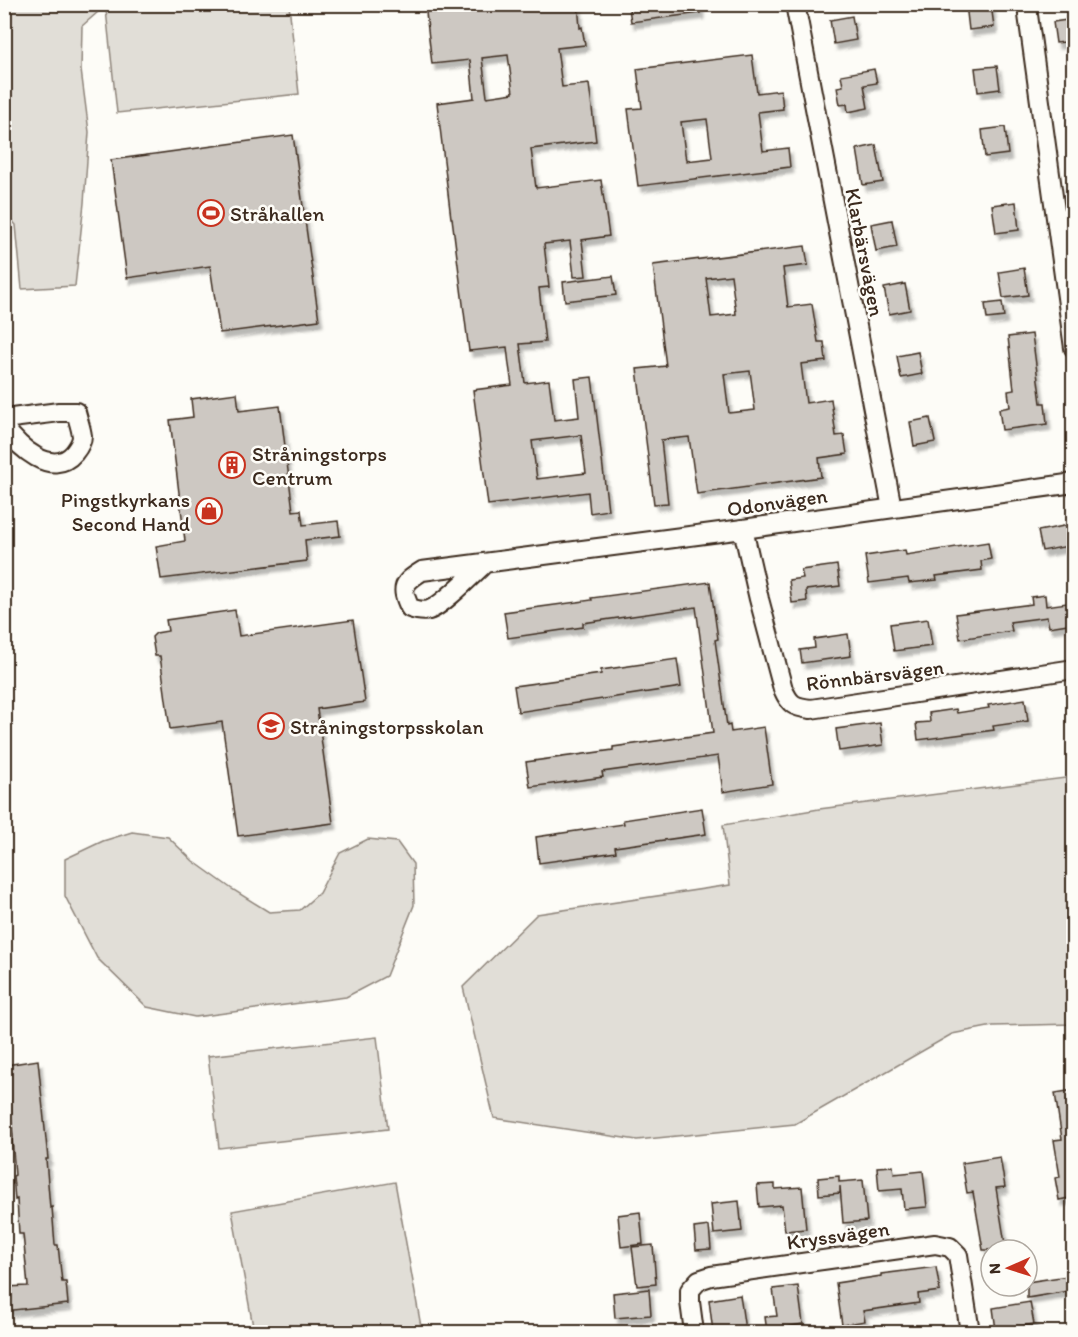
<svg xmlns="http://www.w3.org/2000/svg" width="1078" height="1337" font-family="Itim,sans-serif">
<defs>
<filter id="shadow"><feDropShadow dx="3.5" dy="6" stdDeviation="1.5" flood-color="#0004"/></filter>
</defs>
<rect width="100%" height="100%" fill="#fdfcf7"/>
<filter id="ink" filterUnits="userSpaceOnUse"><feTurbulence type="fractalNoise" baseFrequency=".0167" numOctaves="2"/><feDisplacementMap in="SourceGraphic" scale="12" xChannelSelector="R" yChannelSelector="G"/><feConvolveMatrix kernelMatrix="1 2 1 2 8 2 1 2 1" color-interpolation-filters="sRGB"/></filter>
<g filter="url(#ink)">
<g fill="#e1ded7" stroke="#8e847a" stroke-width="1.5">
<path d="M5,4l101,1 -24,21 -1,44 8,62 -5,71 -9,83 -53,3 -6,-64 -11,-12z"/>
<path d="M157,4l132,1 10,89 -182,19 -11,-103z"/>
<path d="M1073,777v247l-80,2 -41,8 -157,90 -158,16 -143,-22 -31,-131 74,-73 193,-29 -7,-60 96,-16z"/>
<path d="M132,832l36,5 25,24 39,28 37,23 31,-2 19,-17 21,-40 28,-14 29,3 16,22 1,41 -28,71 -40,21 -151,20 -48,-10 -50,-49 -32,-62v-37l38,-18z"/>
<path d="M377,1037l11,92 -169,19 -11,-92z"/>
<path d="M395,1182l27,150h-168l-22,-121z"/>
</g>
<g fill="#cdc8c2" stroke="#3b2a1e" stroke-width="1.5" fill-rule="evenodd" filter="url(#shadow)">
<path d="M425,4h153l2,24 2,-1 3,18 -28,3 5,39 27,-3 7,57 -65,8 5,39 65,-8 8,56 -27,4 4,36 -12,1 -4,-36 -26,3 5,43 -10,1 6,54 -25,2 5,39 24,-3 5,40 25,-3 -4,-38 17,-2 16,133 -18,3 -2,-21 -100,13 -15,-115 39,-5 -3,-20 -2,-18 -38,4 -17,-133h-1l-14,-115 37,-5 -4,-38 -38,4zM508,55l5,38 -26,4 -5,-39zM581,435l5,38 -49,6 -5,-38z"/>
<path d="M654,4h46v9l-69,9 -2,-14z"/>
<path d="M966,4h25l3,23 -25,3z"/>
<path d="M852,16l4,24 -22,4 -4,-24z"/>
<path d="M1074,19v22l-18,2 -3,-21z"/>
<path d="M752,55l5,38 24,-3 2,19 -25,3 5,39 25,-3 2,19 -152,19 -10,-77 14,-1 -5,-39zM707,119l5,39 -26,3 -5,-39z"/>
<path d="M997,66l3,23 -22,3 -3,-24z"/>
<path d="M874,69l3,14 -13,2 4,23 -20,4 -1,-8 -7,1 -3,-18 6,-1 -2,-11z"/>
<path d="M1005,127l3,27 -23,3 -3,-27z"/>
<path d="M293,135l26,185 -99,13 -10,-67 -83,12 -16,-118z"/>
<path d="M876,145l7,37 -20,3 -6,-36z"/>
<path d="M1016,202l3,28 -23,3 -4,-28z"/>
<path d="M892,220l5,27 -21,4 -5,-27z"/>
<path d="M805,246l3,19 -25,3 5,39 24,-3 6,38h6l2,19 -25,3 5,39 25,-4 5,37 8,-1 3,19 -28,4 2,19 -124,17 -8,-57 -28,3 7,63 -14,1 -17,-135 29,-3 -13,-101zM731,275l5,39 -25,3 -5,-39zM750,371l5,39 -26,3 -5,-39z"/>
<path d="M1024,268l4,27 -25,3 -4,-26z"/>
<path d="M613,276l3,19 -51,6 -2,-19z"/>
<path d="M905,284l5,26 -21,4 -5,-26z"/>
<path d="M1002,302l2,15 -17,2 -2,-15z"/>
<path d="M1032,334l9,69h4l2,21 -45,6 -3,-21 11,-2 -2,-16 6,-1 -6,-53z"/>
<path d="M918,352l4,22 -21,4 -4,-22z"/>
<path d="M237,393l2,18 41,-5 13,105 8,-1 2,15 35,-4 2,15 -35,4 2,21 -146,18 -5,-33 29,-5 -15,-121 23,-3 -2,-18z"/>
<path d="M930,418l5,24 -21,4 -4,-24z"/>
<path d="M1074,524v21l-32,6 -4,-20z"/>
<path d="M988,542l3,17 -10,2 1,9 -46,6 1,4 -28,3 -1,-5 -39,5 -4,-27 40,-6 1,5z"/>
<path d="M837,565l3,21 -34,4 1,11 -15,2 -3,-23 14,-2 -2,-8z"/>
<path d="M710,582l8,57 -3,1 12,86 3,-1 1,7 33,-5 8,57 -49,8 -5,-36 -116,16 1,5 -73,10 -4,-25 87,-12v-3l100,-14 -17,-126 -113,16v4l-75,11 -4,-26 88,-12 -1,-2z"/>
<path d="M1045,595l1,11 28,-4v21l-25,4 -2,-10 -37,5 2,9 -52,8 -4,-25 76,-10 -1,-7z"/>
<path d="M235,610l4,26 114,-16 12,82 -48,7 16,114 -95,13 -16,-114 -52,7 -10,-73h-5l-3,-19 4,-4 12,-2 -2,-11z"/>
<path d="M928,619l4,27 -38,5 -4,-27z"/>
<path d="M848,634l3,22 -49,7 -2,-13 15,-2 -1,-9z"/>
<path d="M677,659l4,28 -163,25 -4,-26 87,-12v-4z"/>
<path d="M1025,699l3,22 -35,5 1,4 -76,10 -2,-17 14,-1 -1,-9 27,-4 1,4 32,-5 -1,-3z"/>
<path d="M880,723l3,22 -44,6 -3,-22z"/>
<path d="M702,808l4,26 -91,13 1,5 -77,11 -3,-26 88,-13 -1,-4z"/>
<path d="M38,1060l10,99h-2l4,49 2,-1 3,38h3l4,37h4l2,22 -64,7v-24l24,-1 -5,-52h-4l-2,-35 -2,1 -2,-24 2,-1 -3,-36 1,-1 -4,-47 -3,-26z"/>
<path d="M1074,1090v107l-15,3 -4,-22 5,-1 -6,-37 8,-1 -7,-46z"/>
<path d="M1000,1157l5,30 -9,1 10,62h-23l-10,-58 -6,1 -5,-30z"/>
<path d="M893,1166l1,8 29,-3 4,36 -23,2 -2,-20 -23,2 -2,-24z"/>
<path d="M839,1176v6l24,-2 4,41 -24,2 -3,-37v7l-21,2 -1,-17z"/>
<path d="M775,1184v5l27,-2 4,42 -21,2 -3,-26 -23,2 -2,-22z"/>
<path d="M739,1201l3,30 -28,3 -3,-30z"/>
<path d="M640,1212l3,32 -22,3 -3,-32z"/>
<path d="M709,1226l2,23 -15,1 -2,-22z"/>
<path d="M653,1245l3,39 -19,2 -5,-39z"/>
<path d="M936,1267l4,24 -22,3 1,9 -56,8 2,10 -23,4 -6,-42 45,-7v-2z"/>
<path d="M1074,1275v15l-47,8v-16z"/>
<path d="M798,1286l5,38 -22,4v4h-14l-2,-15 12,-1 -4,-27z"/>
<path d="M649,1289l2,26 -36,3 -2,-25z"/>
<path d="M740,1295l5,35 -17,2h-15l-4,-32z"/>
<path d="M1030,1302l4,22 -38,6 -3,-22z"/>
</g>
<g fill="none" stroke-linecap="round" stroke-linejoin="round">
<defs>
<g id="street">
<path d="M795,4l97,504"/>
<path d="M1028,4v11l46,333"/>
<path d="M4,419l55,-7h17c2,8 5,16 6,24 0,6 -4,12 -8,17 -22,26 -56,-7 -70,-26"/>
<path d="M743,529l16,70 24,90c7,16 11,18 28,20l263,-40"/>
<path d="M485,563c-11,10 -43,43 -56,47 -6,2 -13,0 -19,-2 -10,-21 -7,-25 12,-37l321,-42 331,-46"/>
<path d="M694,1332l-4,-30v-12l9,-10 12,-4 224,-32 15,3 8,8 12,77"/>
</g>
</defs>
<use href="#street" stroke="#3b2a1e" stroke-width="22"/>
<use href="#street" stroke="#fdfcf7" stroke-width="18"/>
</g>
</g>
<defs>
<symbol id="stadium-ring" viewBox="-11 -11 22 22"><circle r="9.5" fill="#fdfcf7" stroke="#c8321e" stroke-width="1.5"/><path d="M0-5a6.5 5 0 1 0 0 10a6.5 5 0 1 0 0-10ZM-3.5-1.8h7v3.6h-7Z" fill="#c8321e"/></symbol>
<symbol id="building-ring" viewBox="-11 -11 22 22"><circle r="9.5" fill="#fdfcf7" stroke="#c8321e" stroke-width="1.5"/><path d="M-4-6H4V6H1V3H-1V6H-4ZM-2.5-4.3h1.7v1.8h-1.7ZM.8-4.3h1.7v1.8H.8ZM-2.5-1h1.7V.8h-1.7ZM.8-1h1.7V.8H.8Z" fill="#c8321e"/></symbol>
<symbol id="shop-ring" viewBox="-11 -11 22 22"><circle r="9.5" fill="#fdfcf7" stroke="#c8321e" stroke-width="1.5"/><path d="M-5-2.5h2.3a2.7 3.5 0 0 1 5.4 0H5L5.5 6h-11ZM-1.5-2.5h3a1.5 2.3 0 0 0-3 0Z" fill="#c8321e"/></symbol>
<symbol id="school-ring" viewBox="-11 -11 22 22"><circle r="9.5" fill="#fdfcf7" stroke="#c8321e" stroke-width="1.5"/><path d="M0-5L7-2L0 1L-7-2ZM-4 1L0 2.5L4 1V4Q0 6-4 4Z" fill="#c8321e"/></symbol>
</defs>
<g fill-rule="evenodd">
<use href="#stadium-ring" x="196" y="198" width="30" height="30"/>
<use href="#building-ring" x="217" y="450" width="30" height="30"/>
<use href="#shop-ring" x="194" y="496" width="30" height="30"/>
<use href="#school-ring" x="256" y="711" width="30" height="30"/>
</g>
<g text-anchor="middle" dominant-baseline="central" stroke-width="5" stroke-linejoin="round" paint-order="stroke">
<g font-size="21" fill="#3b2a1e" stroke="#fdfcf7" text-anchor="start">
<text x="230" y="213">Stråhallen</text>
<text x="252" y="453">Stråningstorps<tspan x="252" dy="24">Centrum</tspan></text>
<text x="190" y="499" text-anchor="end">Pingstkyrkans<tspan x="190" dy="24">Second Hand</tspan></text>
<text x="290" y="726">Stråningstorpsskolan</text>
</g>
<g font-size="21" fill="#3b2a1e" stroke="#fdfcf7">
<text transform="translate(865 252) rotate(79)">Klarbärsvägen</text>
<text transform="translate(777 502) rotate(-8)">Odonvägen</text>
<text transform="translate(875 675) rotate(-7)">Rönnbärsvägen</text>
<text transform="translate(838 1235) rotate(-8)">Kryssvägen</text>
</g>
</g>
<rect width="1078" height="1337" fill="none" stroke="#fdfcf7" stroke-width="24"/>
<rect x="12" y="12" width="1054" height="1313" fill="none" stroke="#3b2a1e" stroke-width="2" filter="url(#ink)"/>
<g transform="translate(1009 1268) rotate(267)"><circle r="28" fill="#fdfcf7" stroke="#afa8a0" stroke-width="1.5"/>
<path d="M0-4.5L10 22L0 15L-10 22Z" fill="#c8321e"/>
<text y="-9" font-size="16" font-weight="bold" text-anchor="middle" fill="#3b2a1e">N</text>
</g>
</svg>
